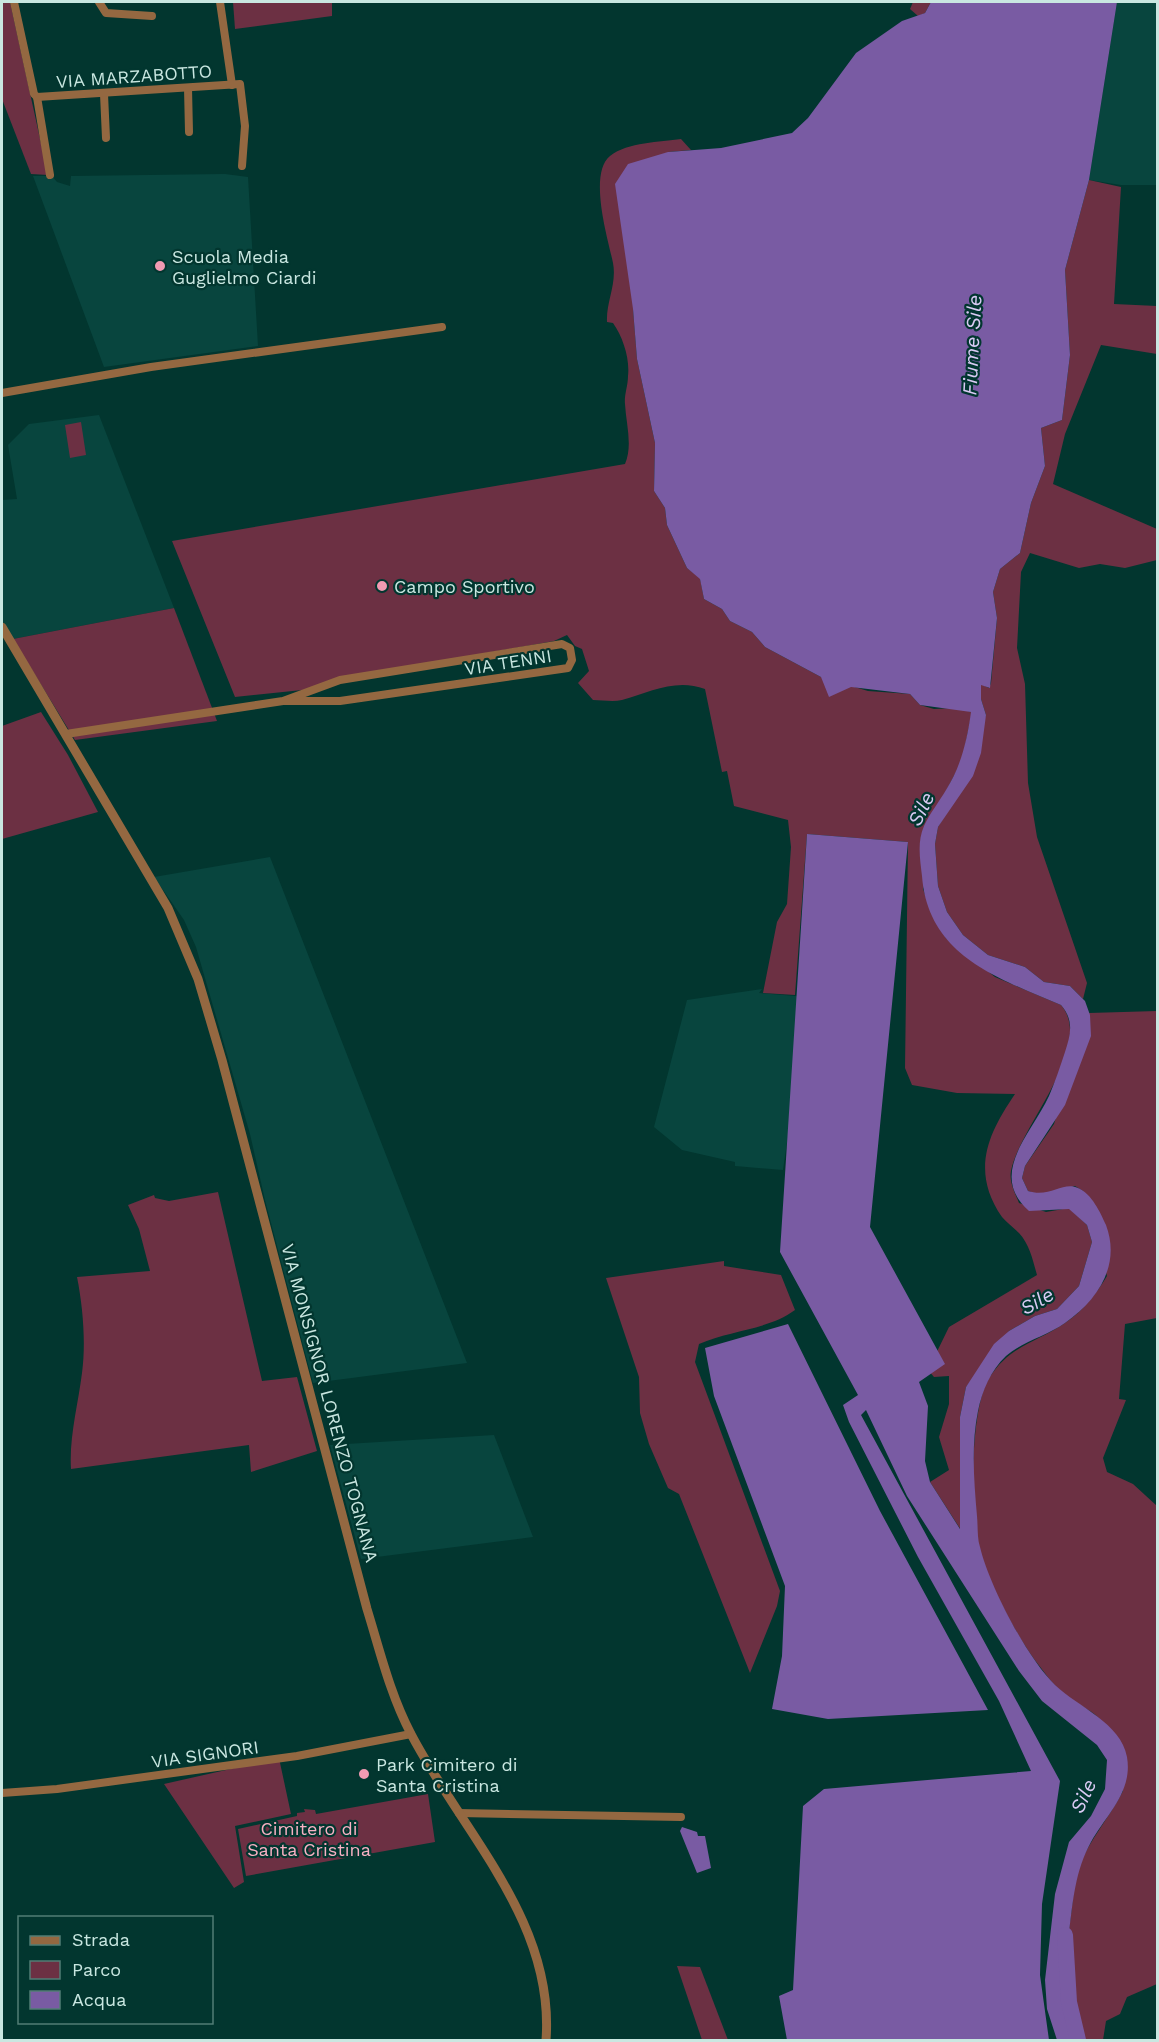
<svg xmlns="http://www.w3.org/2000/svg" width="1159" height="2042" font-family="'Work Sans',sans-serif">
<rect width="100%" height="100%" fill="#02362f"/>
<g fill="#08453e">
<path d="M1117,2h40v183h-36l-32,-5z"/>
<path d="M225,174l23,3 10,169 -154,21 -71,-191h19l5,6 13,4 1,-10z"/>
<path d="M99,415l75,193 -161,31 -11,-18v-121l15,-1 -9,-54 21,-21z"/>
<path d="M270,857l197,506 -154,20 -48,-183 -15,-66 -54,-187 -12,-27 -30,-43z"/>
<path d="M762,989l-3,4 49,4 -25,173 -48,-4v-4l-53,-12 -28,-23 33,-127z"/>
<path d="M494,1435l39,102 -172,22 -31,-114z"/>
</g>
<g fill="#6c3043">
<path d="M2,2h8l38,173 -17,-1 -29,-75z"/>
<path d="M233,2h99v14l-97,13z"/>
<path d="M913,2h18l-6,11 -7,3 -8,-7z"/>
<path d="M681,139l10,11 -23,2 -35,157 4,50 18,84 -1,48 11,17 2,17 20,43 13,10 4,21 18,10 8,12 22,11 13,15 56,30 47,14 42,3 10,11 14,4 21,-1 17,4 -10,49 -15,28 -24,100 9,25 14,24 49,39 66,28c35,42 -42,122 -50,166 -2,11 4,22 8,32l27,9 23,-4 18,17 5,17 -13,44 -22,23 -22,7 -26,15 -43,56 -6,30 1,113 -31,-48 19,-12 -10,-33 10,-33v-28l-15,1 -6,-7 21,-43 88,-52c-4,-14 -7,-30 -18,-42 -5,-5 -12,-10 -17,-16 -31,-45 -15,-82 13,-123l-58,-1 -45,-8 -7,-17 3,-226 -101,-8 -12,161 -32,-2 14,-71 10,-18 4,-57 -3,-27 -54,-14 -7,-35 -5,1 -17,-83c-29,-11 -55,3 -83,11 -9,2 -20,0 -29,0l-15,-17 11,-12 -7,-22 -7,-3 -8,-11 -13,6 -220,39 -22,9 -77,8 -63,-156 453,-77c8,-19 1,-40 0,-60 -1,-9 3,-18 3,-28 2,-17 -5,-39 -15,-53l-6,-1c-1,-20 10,-38 6,-59 -5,-24 -25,-89 -3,-107 18,-14 50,-14 71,-17z"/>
<path d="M1089,180l32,7 -7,117 43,2v48l-56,-9 -36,89 -12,50 104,45v31l-32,8 -25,-4 -21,4 -49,-15 -9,19 -4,76 8,36 3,99 9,54 50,146 -4,16 -13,-13 -26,-4 -19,-15 -37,-12 -25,-20 -16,-23 -9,-26 -3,-42 3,-17 15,-25 33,-87 -5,-16v-15l8,4 2,-5 6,-65 -4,-26 7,-23 20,-16 11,-50 14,-37 -4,-38 21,-8 8,-65 -5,-85z"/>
<path d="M81,422l5,33 -16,3 -5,-33z"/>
<path d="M174,608l43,113 -142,19 -62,-101z"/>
<path d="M41,712l27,43 30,57 -96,27v-113z"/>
<path d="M1157,1011v307l-32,6 -6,75 7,1 -23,58 4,14 26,12 24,22v478l-30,13 -7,17 -14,7 -3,19h-24c-19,-47 -15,-69 -9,-118 3,-18 3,-37 9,-55 10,-27 31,-50 44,-76 -6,-20 -11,-52 -21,-69 -6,-10 -24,-17 -33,-24 -11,-8 -20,-19 -28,-30 -24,-30 -52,-83 -62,-121 -9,-36 -9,-138 10,-169 21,-33 47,-35 76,-55 18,-12 31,-29 42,-47l-24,-85 -8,-5 -34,9 -13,-4 -6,-13 3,-12 29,-42 35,-111z"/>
<path d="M218,1192l44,189 35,-4 20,74 -66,21 -2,-27 -178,24c-2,-32 7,-64 11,-96 4,-30 1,-66 -5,-96l73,-6 -11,-42 -11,-24 26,-10 1,3 14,3z"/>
<path d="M724,1261v5l57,9 14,35c-27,20 -65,20 -96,34l-4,18 85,229 -3,15 -27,67 -71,-179 -11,-6 -19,-44 -9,-31 -1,-36 -33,-99z"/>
<path d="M279,1758l12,56 -56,12 9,56 -10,6 -70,-104z"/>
<path d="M428,1794l7,48 -189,34 -8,-47 59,-13v-3l8,-1 -1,-3 11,1 1,4z"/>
<path d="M677,1966l23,1 28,73h-26z"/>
</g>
<g fill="#795ba3">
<path d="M931,2h186l-28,178 -24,90 5,85 -8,65 -21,8 4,38 -14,37 -11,50 -20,16 -7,23 4,26 -7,70 -9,-3v14l5,16 -5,38 -8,23 -35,51 -3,17 3,42 9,26 16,23 25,20 37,12 19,15 26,4 15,15 5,14 1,21 -26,69 -40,61 -3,12 6,13c22,7 35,-10 50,-3 14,6 22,24 28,37 15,40 -8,75 -41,98 -18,13 -42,18 -59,33 -15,14 -24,35 -28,55 -7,35 -4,70 -1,105 1,10 0,22 3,31 9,38 47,111 75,138 23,22 66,38 72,72 6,35 -21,58 -36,85 -16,29 -18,59 -22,91 -2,13 -6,28 -6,42 0,21 8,45 16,65h-22l-10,-31 -2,-29 10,-86 14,-52 22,-26 14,-27 2,-29 -10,-15 -55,-44 -23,-30 -112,-175 -41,-86 -5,5 199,366 -18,123 -2,71 9,65h-262l-8,-44 14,-6 10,-184 21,-17 207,-18 -32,-70 -81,-144 -69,-135 -6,-17 15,-10 -78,-143 27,-418 101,8 -38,385 75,137 -26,18 9,24 -3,55 5,21 30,47v-112l6,-30 28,-43 15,-13 26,-15 22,-7 22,-23 13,-44 -5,-17 -18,-16 -40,2c-42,-37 3,-78 20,-115 6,-14 11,-29 16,-44 6,-18 9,-32 -4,-47 -63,-27 -133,-49 -139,-129 -2,-17 -5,-34 2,-50 6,-13 15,-24 22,-36 15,-24 21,-49 25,-78l-51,-7 -10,-11 -59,-7 -22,10 -8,-20 -56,-30 -13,-15 -22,-11 -8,-12 -18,-10 -4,-20 -13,-11 -20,-43 -2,-17 -11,-17 1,-48 -18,-84 -4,-50 -18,-125 13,-20 40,-12 53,-4 71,-15 16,-15 48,-65 46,-32 23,-8z"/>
<path d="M788,1324l92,187 108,199 -160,9 -56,-10 10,-53 3,-70 -71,-190 -9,-48z"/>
<path d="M682,1827l15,5 1,4h7l6,32 -14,5 -17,-42z"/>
</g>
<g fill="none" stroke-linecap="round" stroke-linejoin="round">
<path stroke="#795ba3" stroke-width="16" d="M1065,1935l4,67 9,38"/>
<g stroke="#946841" stroke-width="8">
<path d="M14,2l20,92 3,3 13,78"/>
<path d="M99,2l7,11 46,3"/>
<path d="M220,2l12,83"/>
<path d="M188,88l1,44"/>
<path d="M104,94l2,44"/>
<path d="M37,97l203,-13 5,42 -3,40"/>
<path d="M2,393l149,-26 291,-40"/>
<path d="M66,734l217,-33h57l228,-33 4,-8 -2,-12 -8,-4 -222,36 -57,21"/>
<path d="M2,1793l55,-4 240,-33 114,-22"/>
<path d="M459,1813l222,4"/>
</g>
<path stroke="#946841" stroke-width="9" d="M2,627l166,281 30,71 24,81 145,549c13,42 23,85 44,125 51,98 144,187 135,306"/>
</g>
<g fill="#f19ab2" stroke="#02362f" stroke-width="2">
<circle cx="160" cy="266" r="6"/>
<circle cx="382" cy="586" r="6"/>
<circle cx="364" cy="1774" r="6"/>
</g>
<g text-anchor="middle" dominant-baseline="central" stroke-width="4.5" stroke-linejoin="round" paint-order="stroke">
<g font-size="18" fill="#c9e7e1" stroke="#02362f">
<text transform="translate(134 76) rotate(-4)">VIA MARZABOTTO</text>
<text transform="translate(508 662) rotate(-9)">VIA TENNI</text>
<text transform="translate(330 1403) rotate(75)">VIA MONSIGNOR LORENZO TOGNANA</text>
<text transform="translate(205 1754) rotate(-8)">VIA SIGNORI</text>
</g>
<g font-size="18" fill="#c9e7e1" stroke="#02362f" text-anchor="start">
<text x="172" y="256">Scuola Media<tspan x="172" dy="21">Guglielmo Ciardi</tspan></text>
<text x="394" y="586">Campo Sportivo</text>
<text x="376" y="1764">Park Cimitero di<tspan x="376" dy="21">Santa Cristina</tspan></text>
</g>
<g font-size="18" fill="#f9b1c4" stroke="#02362f">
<text x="309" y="1828">Cimitero di<tspan x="309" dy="21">Santa Cristina</tspan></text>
</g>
<g font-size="20" font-style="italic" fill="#d9caf3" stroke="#02362f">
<text transform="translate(972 345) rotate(-87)">Fiume Sile</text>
<text transform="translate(921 809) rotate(-64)">Sile</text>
<text transform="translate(1037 1301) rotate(-30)">Sile</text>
<text transform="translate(1083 1796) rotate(-65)">Sile</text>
</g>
</g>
<rect width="1159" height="2042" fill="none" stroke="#c9e7e1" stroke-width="6"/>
<rect x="18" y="1916" width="195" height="108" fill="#02362f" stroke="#527d76" stroke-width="1.5"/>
<rect x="30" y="1936" width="30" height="9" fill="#946841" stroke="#527d76" stroke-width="1.5"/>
<text x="72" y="1946" font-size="18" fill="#c9e7e1">Strada</text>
<rect x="30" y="1961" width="30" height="18" fill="#6c3043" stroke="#527d76" stroke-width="1.5"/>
<text x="72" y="1976" font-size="18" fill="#c9e7e1">Parco</text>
<rect x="30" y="1991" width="30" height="18" fill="#795ba3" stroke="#527d76" stroke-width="1.5"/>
<text x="72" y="2006" font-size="18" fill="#c9e7e1">Acqua</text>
</svg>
